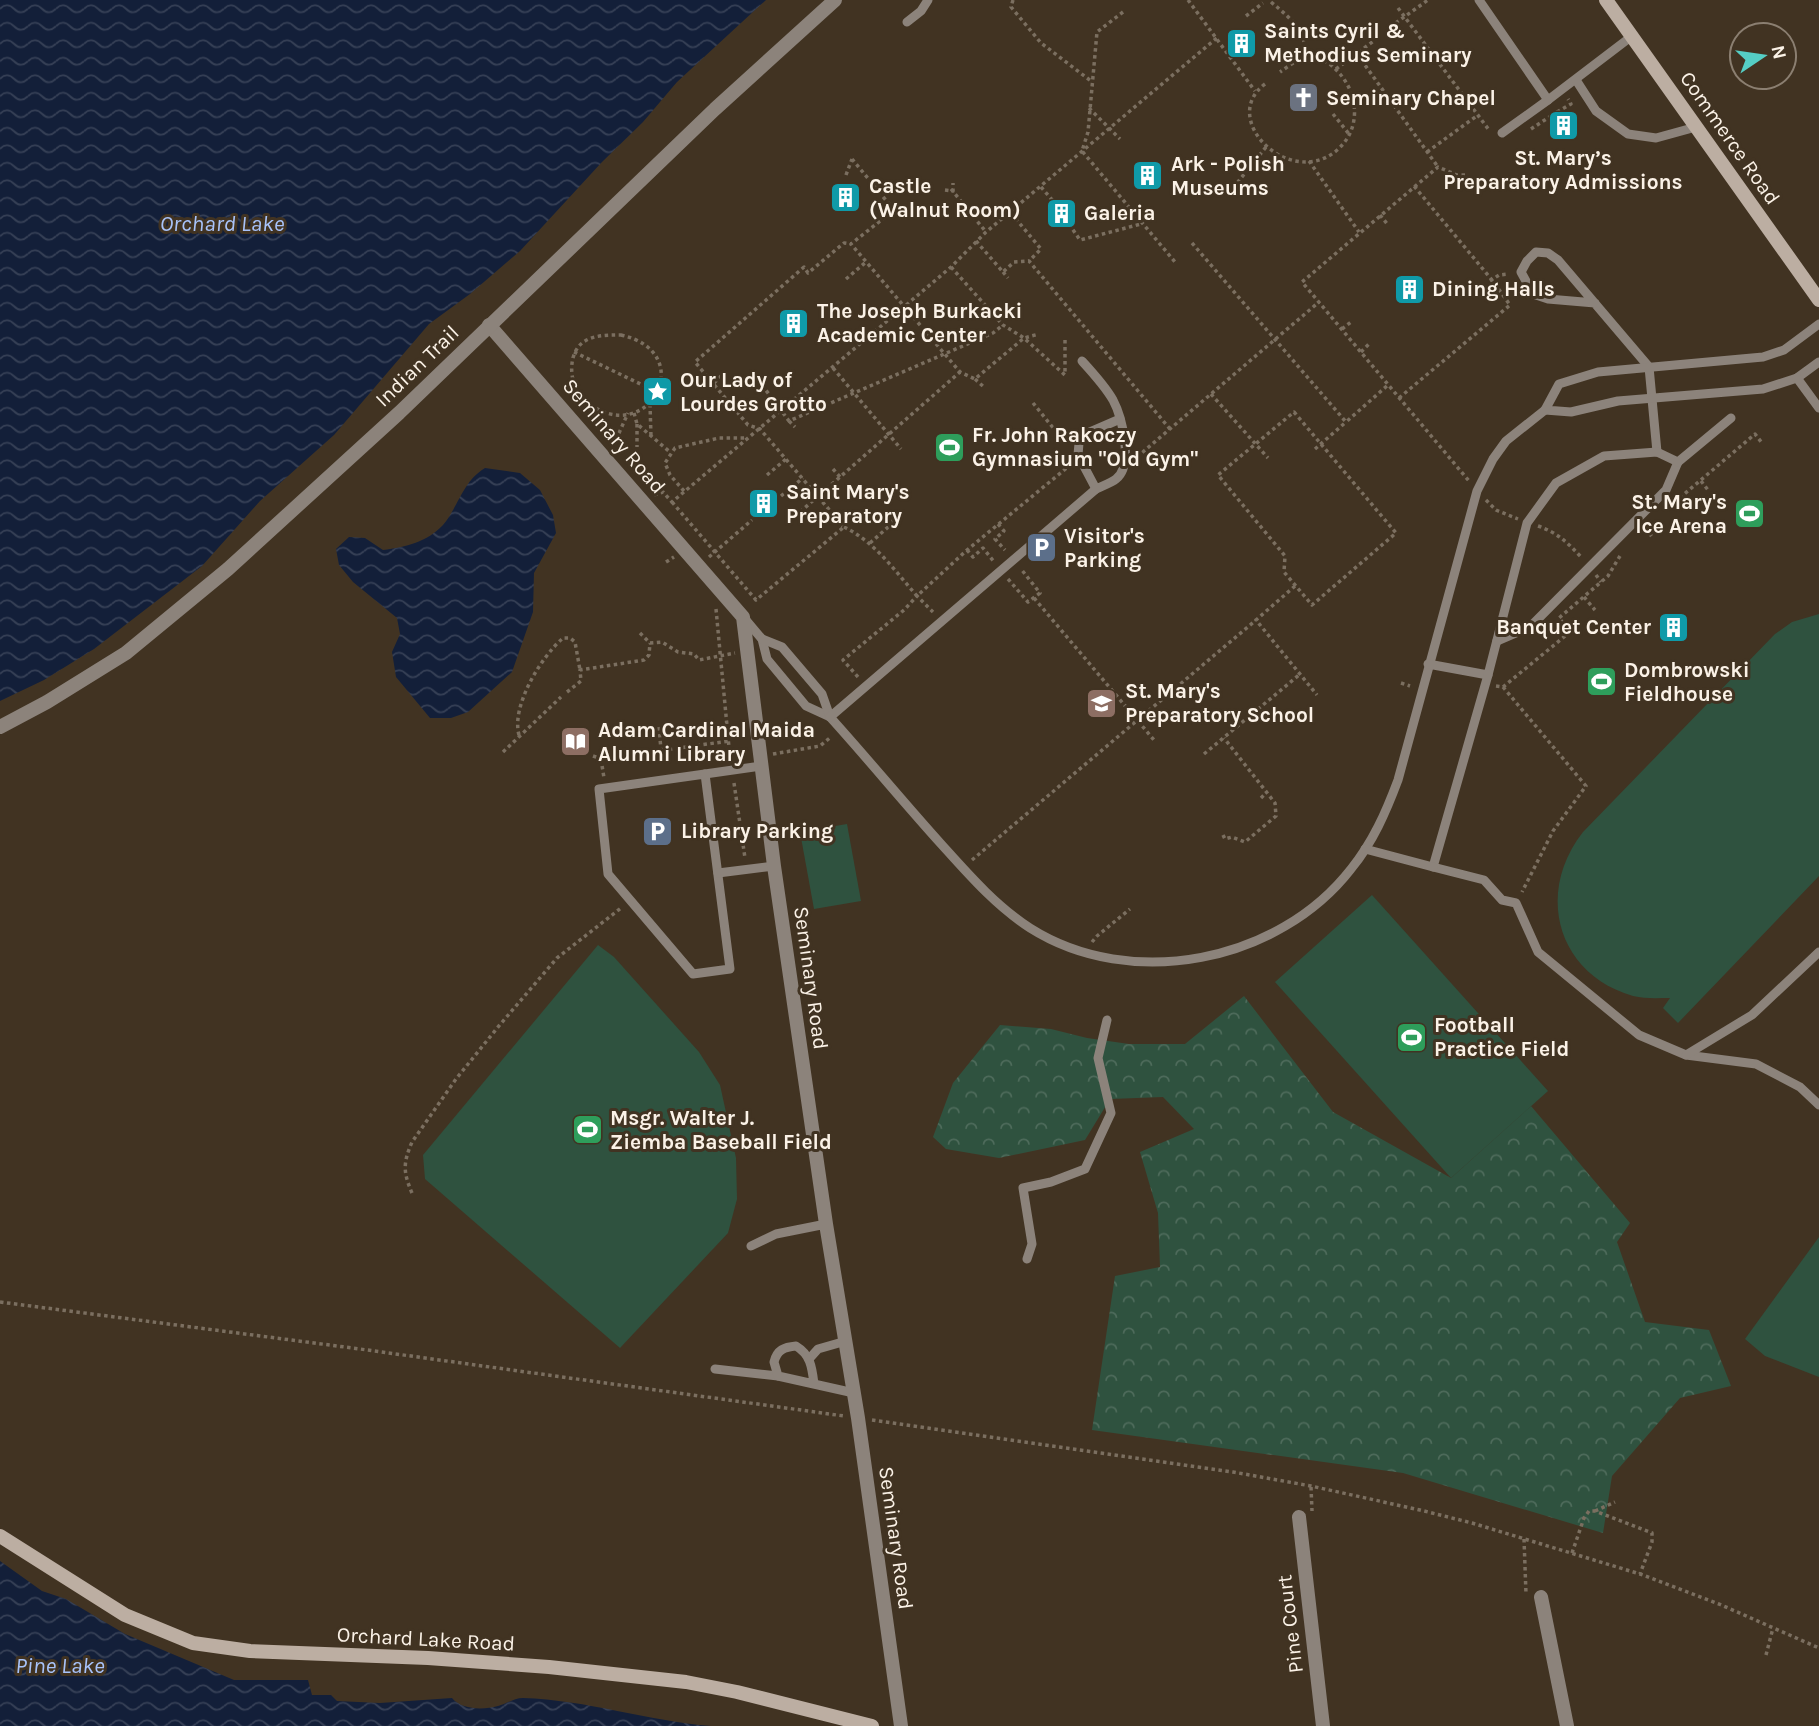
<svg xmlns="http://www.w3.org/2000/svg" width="1819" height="1726" font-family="Karla,sans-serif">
<defs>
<pattern id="forest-crowns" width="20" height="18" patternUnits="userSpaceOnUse" patternTransform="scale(1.75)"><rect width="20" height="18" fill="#2f523f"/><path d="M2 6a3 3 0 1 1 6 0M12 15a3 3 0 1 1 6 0" fill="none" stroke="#4e6b5b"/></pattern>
<pattern id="water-waves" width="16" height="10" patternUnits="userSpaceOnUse" patternTransform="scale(1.75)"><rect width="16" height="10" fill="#131f39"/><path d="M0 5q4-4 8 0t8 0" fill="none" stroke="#364056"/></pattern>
</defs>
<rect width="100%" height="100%" fill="#413322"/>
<path fill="url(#forest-crowns)" d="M1244,996l89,116 118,66 80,-72 99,117 -13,19 28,80 64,8 22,56 -51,12 -68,78 -9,57 -200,-60 -311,-43 23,-154 45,-9 -2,-54 -18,-61 54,-23 -31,-32 -53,2 -25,41 -86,18 -53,-9 -13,-12 20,-54 47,-58 51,4 36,9 42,6h56z"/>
<g fill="#2f523f">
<path d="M1819,614v262l-141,147 -15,-15 7,-10c-12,0 -25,1 -37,-2 -76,-22 -98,-103 -50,-164l192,-198 17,-12z"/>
<path d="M847,824l14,77 -47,8 -14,-77z"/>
<path d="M1372,895l176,196 -97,87 -176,-196z"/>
<path d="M598,945l16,12 85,95 21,33 16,73 1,41 -9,34 -108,115 -195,-169 -2,-24z"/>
<path d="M1819,1237v140l-54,-21 -20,-17z"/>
</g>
<g fill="url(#water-waves)">
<path d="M0,0h766l-89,82 -34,40 -41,40 -82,89 -50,43 -41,30 -95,111 -74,66 -58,65 -108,83 -50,31 -44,21z"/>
<path d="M485,468l35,5 20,17 13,25 3,18 -22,40 -1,39 -21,60 -44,40 -17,6h-21l-34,-41 -4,-25 8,-18 -3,-16 -44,-36 -14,-17 -3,-16 13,-12 16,1 18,12c23,-3 44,-8 60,-25 16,-19 19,-43 42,-57z"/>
<path d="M0,1561l42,30 24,8 59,35 109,46h74l4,15h19l6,6 43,2 72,-5c10,12 31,12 46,8 8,-2 16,-8 25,-8 64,2 125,23 188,28h-711z"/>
</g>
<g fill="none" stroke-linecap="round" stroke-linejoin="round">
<g stroke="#7b6f60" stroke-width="3.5" stroke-dasharray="3.5 3.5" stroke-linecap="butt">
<path d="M1013,0l-2,7 30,36 50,38"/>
<path d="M1188,0l67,91"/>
<path d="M1271,2c22,18 32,27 37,56"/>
<path d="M1398,8l91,122"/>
<path d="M1123,12l-26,20 -9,100 -6,19 93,111"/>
<path d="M1246,16l17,-13"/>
<path d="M1390,27l38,-27"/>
<path d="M1357,54l81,113"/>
<path d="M1336,69l39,-29"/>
<path d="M1265,84c-47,35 24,105 71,67 28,-23 22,-63 -3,-84 -5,-5 -13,-9 -19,-9 -14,-1 -24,7 -34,14"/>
<path d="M1089,108l31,31"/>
<path d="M1557,112l14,-8 -3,-5"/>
<path d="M1333,114l16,20"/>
<path d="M1531,129l26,-17 4,5"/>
<path d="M1427,152l51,-37"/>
<path d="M852,159l42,51 -43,34 109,128 15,7 49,-41 15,-4"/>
<path d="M1309,161l50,71"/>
<path d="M846,175l6,-16"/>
<path d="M1465,175h-8l-19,-8 -136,115 167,199"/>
<path d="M1041,187l13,15"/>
<path d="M1233,188l33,-41"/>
<path d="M951,189l35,43"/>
<path d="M945,190l8,1v-8"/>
<path d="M1011,213l30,36 -12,12"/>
<path d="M873,214l6,9"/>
<path d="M1380,215l8,10"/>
<path d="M1069,224l11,16 61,-16"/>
<path d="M976,241l27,31 11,-10 15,-1 141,168"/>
<path d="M1192,243l154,179 42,-37"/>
<path d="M951,267l52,58 21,13 42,38"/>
<path d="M1003,272l5,6"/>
<path d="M846,279l20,-17"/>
<path d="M1490,281l9,-6 9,-1"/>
<path d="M1342,329l9,-7"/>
<path d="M621,335c80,18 26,115 -34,67 -13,-11 -18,-28 -14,-44 6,-23 28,-23 48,-23z"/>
<path d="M1065,340v34"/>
<path d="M574,352l83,40"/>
<path d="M1361,352l8,-8"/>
<path d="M833,368l68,81"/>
<path d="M975,379l10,9"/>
<path d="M714,383l7,-7"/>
<path d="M762,385l27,36 204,-88 10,-8"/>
<path d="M1211,394l57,64"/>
<path d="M1399,398l111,-93 -18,-25 -78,-94"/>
<path d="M1033,403l34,42"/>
<path d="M650,404l1,33"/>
<path d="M1294,412l102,121 -84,72 -28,-33 1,-16 -67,-81z"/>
<path d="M634,413l3,11 33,28"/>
<path d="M789,421l6,6"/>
<path d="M637,424v23"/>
<path d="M609,443l10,-10 9,-20"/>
<path d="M1315,449l31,-27"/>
<path d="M1137,457l182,-155"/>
<path d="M833,469l7,8"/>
<path d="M767,475l19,-16"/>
<path d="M1701,481l7,9"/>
<path d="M684,491l-14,-16 -5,-12 10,-15 44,-10h26"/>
<path d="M654,495l9,-3 9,10 233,-196 46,-39 35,-35 232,-195"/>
<path d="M781,496l22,-18"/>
<path d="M1486,500l10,10 22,9"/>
<path d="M672,502l84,98 88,-73 -84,-98 -12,-4 -53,-63 109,-95 4,6 36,-30 7,1"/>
<path d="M1669,507l86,-73 7,9"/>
<path d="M800,512l160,-140"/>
<path d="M998,524l6,7 -9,8 10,11"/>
<path d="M1538,526c20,7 30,17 44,32"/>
<path d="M844,527c31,15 51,44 73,69l50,-46 102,-84"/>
<path d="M1645,528l8,10"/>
<path d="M870,543l25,-22 -3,-2"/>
<path d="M967,550l6,7 10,-9 12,15"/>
<path d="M709,557l43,-37"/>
<path d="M666,562l8,-5"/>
<path d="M1596,575l5,7"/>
<path d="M1008,579l20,23 12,-9 -19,-24"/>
<path d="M1295,586l-39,34 61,75"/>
<path d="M1584,597l11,13"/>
<path d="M1034,598l120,142"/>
<path d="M716,609l14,149"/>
<path d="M640,633l10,10 12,-1 16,10 16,2 5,6 36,-7"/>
<path d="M858,677l-15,-17 61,-50 13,-14 16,16"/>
<path d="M1401,683l9,3"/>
<path d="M1496,686l7,1 67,-55 -11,-14 49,-42 12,-20"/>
<path d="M1503,687l83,99 -33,45 -31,61"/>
<path d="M567,692l14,-11 -1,-11 64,-10 5,-5 1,-12"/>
<path d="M659,727l2,23"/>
<path d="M519,735c-8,-29 22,-78 44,-97h7l5,4 5,28"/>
<path d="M503,752l58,-55"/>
<path d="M773,754l47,-8 11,-9"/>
<path d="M1204,754l95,-79"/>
<path d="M593,756l8,3 128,-18"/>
<path d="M601,759l3,19"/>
<path d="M734,783l11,75"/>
<path d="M1261,798l5,-5"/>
<path d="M1223,835l2,4 7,-2 13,5 31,-26 -1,-13 -51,-65"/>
<path d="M972,860l284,-240"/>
<path d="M1092,942l5,-6 33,-27"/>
<path d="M412,1193c-9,-21 -9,-30 0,-51l44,-63 42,-52 59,-69 64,-50"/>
<path d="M0,1302l360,47 484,67"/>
<path d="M872,1420l361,52 78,14 109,24 52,13 168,51 79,30 100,44"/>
<path d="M1311,1487l1,24"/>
<path d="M1595,1511l20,-9"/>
<path d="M1524,1539l2,55"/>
<path d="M1572,1553l12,-35 5,-7h6l57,22v9l-12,32"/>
<path d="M1766,1655l7,-27"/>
</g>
<g stroke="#8c837b" stroke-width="9">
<path d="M1479,0l69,100 84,-64"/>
<path d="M907,22l14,-11 7,-11"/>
<path d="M1576,80l20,31 32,23 28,4 40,-11"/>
<path d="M1502,133l46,-33"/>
<path d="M1595,303l-47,-4 -15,-5 -12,-22 6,-11 9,-9 12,1 10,7 91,107 8,85"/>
<path d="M1819,324l-35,26 -21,7 -165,15 -39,12 -14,26 26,2 47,-11 145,-12 34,-11 22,-16"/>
<path d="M1797,378l22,30"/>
<path d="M1096,489l-18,-34 1,-12 11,-11 30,-13"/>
<path d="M745,619l17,20 5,20 39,47 24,11"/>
<path d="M762,639l20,8 40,47 8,23c38,42 74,86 112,128 27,30 54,61 88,83 101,64 249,34 321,-59 22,-27 35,-57 47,-89l79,-289 16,-32 13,-18 39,-31"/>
<path d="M1497,641l33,-14 136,-137 12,-28"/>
<path d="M1428,664l60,11 39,-152 29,-40 48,-27 53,-4 21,10 53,-44"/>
<path d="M1488,675l-55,192 51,13 18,20 14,3 22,49 101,83 47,20 70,9 44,23 19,18"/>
<path d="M830,717l266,-228c6,-3 15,-6 20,-10 18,-14 6,-62 -3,-79 -8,-14 -20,-27 -31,-39"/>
<path d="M705,774l25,195 -37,5 -85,-100 -9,-85z"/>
<path d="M705,774l56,-8"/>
<path d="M1365,849l68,18"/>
<path d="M718,873l56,-7"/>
<path d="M1686,1055l66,-40 67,-63"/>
<path d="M751,1246l25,-12 50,-10"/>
<path d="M1027,1259l5,-15 -9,-56 28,-6 34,-13 26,-56 -13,-55 9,-38"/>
<path d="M809,1359l9,-10 28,-8"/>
<path d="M715,1369l63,7"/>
<path d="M814,1384c-2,-16 -3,-29 -18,-38 -12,1 -19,4 -22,16l4,14 76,17"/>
</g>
<g stroke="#8c837b" stroke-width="14">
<path d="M489,325l254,292 31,249 52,358 32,194 43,308"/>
<path d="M0,727l47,-25 79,-49 102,-84 171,-156 316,-304 120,-109"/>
<path d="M1299,1517l24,209"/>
<path d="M1541,1597l26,129"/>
</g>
<g stroke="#bcaea2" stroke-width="14">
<path d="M1606,0l213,300"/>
<path d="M0,1536l125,79 68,28 57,8 178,7 121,9 137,15 51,10 135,34"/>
</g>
</g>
<defs>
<symbol id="building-square" viewBox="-11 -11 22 22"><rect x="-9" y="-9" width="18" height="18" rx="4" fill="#0f9aa8" stroke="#413322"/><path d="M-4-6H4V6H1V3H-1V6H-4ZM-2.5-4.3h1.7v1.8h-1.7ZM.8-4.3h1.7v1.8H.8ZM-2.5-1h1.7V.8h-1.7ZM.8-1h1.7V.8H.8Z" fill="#fff"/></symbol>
<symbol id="church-square" viewBox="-11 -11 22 22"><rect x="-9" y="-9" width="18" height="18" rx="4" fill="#6b7280" stroke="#413322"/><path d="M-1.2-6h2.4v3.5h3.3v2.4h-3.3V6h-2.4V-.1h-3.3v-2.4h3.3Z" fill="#fff"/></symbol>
<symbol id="sight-square" viewBox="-11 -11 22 22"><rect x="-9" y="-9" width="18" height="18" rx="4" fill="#0f9aa8" stroke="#413322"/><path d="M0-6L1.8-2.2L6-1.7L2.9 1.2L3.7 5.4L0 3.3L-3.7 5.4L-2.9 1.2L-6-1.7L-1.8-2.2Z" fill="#fff"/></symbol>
<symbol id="stadium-square" viewBox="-11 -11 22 22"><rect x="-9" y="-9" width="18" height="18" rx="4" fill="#2e9e5b" stroke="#413322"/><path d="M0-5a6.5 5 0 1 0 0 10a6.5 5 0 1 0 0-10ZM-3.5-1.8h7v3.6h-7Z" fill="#fff"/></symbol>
<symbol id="parking-square" viewBox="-11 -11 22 22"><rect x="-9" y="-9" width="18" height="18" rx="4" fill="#5c6f8a" stroke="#413322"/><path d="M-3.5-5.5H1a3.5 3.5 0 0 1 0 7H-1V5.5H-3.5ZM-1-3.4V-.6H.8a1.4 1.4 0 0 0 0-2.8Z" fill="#fff"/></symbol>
<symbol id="school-square" viewBox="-11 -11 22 22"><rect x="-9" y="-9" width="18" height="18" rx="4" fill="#8d6e63" stroke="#413322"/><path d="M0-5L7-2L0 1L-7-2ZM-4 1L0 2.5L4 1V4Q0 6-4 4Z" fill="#fff"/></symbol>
<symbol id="library-square" viewBox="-11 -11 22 22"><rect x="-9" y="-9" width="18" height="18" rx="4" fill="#8d6e63" stroke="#413322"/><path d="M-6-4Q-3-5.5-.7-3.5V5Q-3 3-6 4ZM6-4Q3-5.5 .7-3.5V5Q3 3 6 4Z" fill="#fff"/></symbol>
</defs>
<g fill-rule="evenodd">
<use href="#building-square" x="1224" y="26" width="35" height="35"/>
<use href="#church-square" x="1286" y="80" width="35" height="35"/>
<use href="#building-square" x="1546" y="108" width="35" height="35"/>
<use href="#building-square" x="1130" y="158" width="35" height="35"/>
<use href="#building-square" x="828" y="180" width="35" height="35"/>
<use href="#building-square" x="1044" y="196" width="35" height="35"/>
<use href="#building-square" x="1392" y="272" width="35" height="35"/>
<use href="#building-square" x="776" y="306" width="35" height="35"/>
<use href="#sight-square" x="640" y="374" width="35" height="35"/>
<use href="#stadium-square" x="932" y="430" width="35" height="35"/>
<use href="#building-square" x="746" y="486" width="35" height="35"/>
<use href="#stadium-square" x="1732" y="496" width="35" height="35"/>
<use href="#parking-square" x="1024" y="530" width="35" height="35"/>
<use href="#building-square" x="1656" y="610" width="35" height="35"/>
<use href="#stadium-square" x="1584" y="664" width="35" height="35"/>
<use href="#school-square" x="1084" y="686" width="35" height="35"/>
<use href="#library-square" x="558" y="724" width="35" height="35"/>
<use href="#parking-square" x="640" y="814" width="35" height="35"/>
<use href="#stadium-square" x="1394" y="1020" width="35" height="35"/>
<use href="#stadium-square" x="570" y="1112" width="35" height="35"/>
</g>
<g text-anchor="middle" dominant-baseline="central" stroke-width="6" stroke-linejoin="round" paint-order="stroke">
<g font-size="21" font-weight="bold" fill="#fbf2e7" stroke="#413322" text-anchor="start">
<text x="1264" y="31">Saints Cyril &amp;<tspan x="1264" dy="24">Methodius Seminary</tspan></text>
<text x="1326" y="98">Seminary Chapel</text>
<text x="1563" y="158" text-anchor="middle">St. Mary’s<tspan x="1563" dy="24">Preparatory Admissions</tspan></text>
<text x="1171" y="164">Ark - Polish<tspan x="1171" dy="24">Museums</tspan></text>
<text x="869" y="186">Castle<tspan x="869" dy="24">(Walnut Room)</tspan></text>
<text x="1084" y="213">Galeria</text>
<text x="1432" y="289">Dining Halls</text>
<text x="817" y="311">The Joseph Burkacki<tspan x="817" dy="24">Academic Center</tspan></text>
<text x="680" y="380">Our Lady of<tspan x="680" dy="24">Lourdes Grotto</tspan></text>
<text x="972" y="435">Fr. John Rakoczy<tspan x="972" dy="24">Gymnasium "Old Gym"</tspan></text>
<text x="786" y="492">Saint Mary's<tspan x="786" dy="24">Preparatory</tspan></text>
<text x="1727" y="502" text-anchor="end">St. Mary's<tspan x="1727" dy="24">Ice Arena</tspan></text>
<text x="1064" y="536">Visitor's<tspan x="1064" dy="24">Parking</tspan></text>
<text x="1651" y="627" text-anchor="end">Banquet Center</text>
<text x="1624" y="670">Dombrowski<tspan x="1624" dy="24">Fieldhouse</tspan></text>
<text x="1125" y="691">St. Mary's<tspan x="1125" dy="24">Preparatory School</tspan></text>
<text x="598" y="730">Adam Cardinal Maida<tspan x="598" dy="24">Alumni Library</tspan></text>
<text x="681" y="831">Library Parking</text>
<text x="1434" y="1025">Football<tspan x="1434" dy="24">Practice Field</tspan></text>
<text x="610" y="1118">Msgr. Walter J.<tspan x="610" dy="24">Ziemba Baseball Field</tspan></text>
</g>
<g font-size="21" fill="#fbf2e7" stroke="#413322">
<text transform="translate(1730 138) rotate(55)">Commerce Road</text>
<text transform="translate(417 366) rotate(-44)">Indian Trail</text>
<text transform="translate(614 436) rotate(49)">Seminary Road</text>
<text transform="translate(811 978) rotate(82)">Seminary Road</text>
<text transform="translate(896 1538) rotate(82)">Seminary Road</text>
<text transform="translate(1290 1624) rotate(-97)">Pine Court</text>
<text transform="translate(426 1639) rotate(3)">Orchard Lake Road</text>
</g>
<g font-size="23" font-style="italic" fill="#a8c3fa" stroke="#413322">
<text x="222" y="223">Orchard Lake</text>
<text x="60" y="1665">Pine Lake</text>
</g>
</g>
<g transform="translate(1763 56) rotate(77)"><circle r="33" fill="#413322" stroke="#8b7f71" stroke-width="2"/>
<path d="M0-5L12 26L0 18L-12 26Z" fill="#55cec5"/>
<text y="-10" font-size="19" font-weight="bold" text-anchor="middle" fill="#fbf2e7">N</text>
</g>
</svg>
